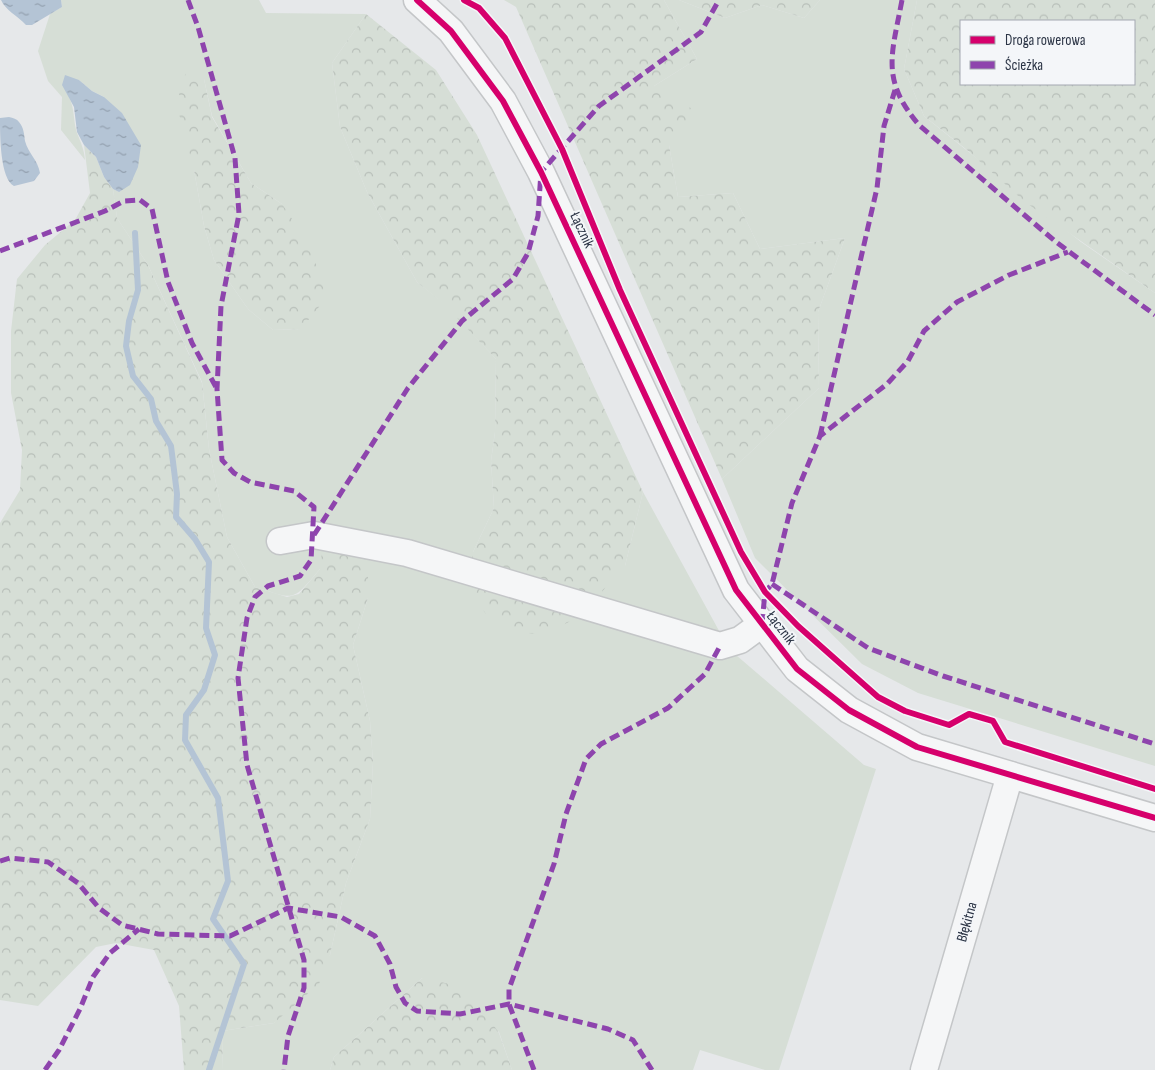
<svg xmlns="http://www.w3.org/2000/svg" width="1155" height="1070" font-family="'Sofia Sans Condensed',sans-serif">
<defs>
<pattern id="forest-crowns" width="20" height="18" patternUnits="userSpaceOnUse" patternTransform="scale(1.25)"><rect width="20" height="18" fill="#d6ded6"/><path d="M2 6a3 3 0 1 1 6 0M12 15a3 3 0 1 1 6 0" fill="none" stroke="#b8bfb9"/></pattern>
<pattern id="water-ripples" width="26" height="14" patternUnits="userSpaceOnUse" patternTransform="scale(1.25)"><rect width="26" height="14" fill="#b4c4d5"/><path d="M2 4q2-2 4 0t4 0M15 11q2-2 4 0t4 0" fill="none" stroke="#93a0af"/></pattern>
</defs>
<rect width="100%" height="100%" fill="#e6e8ea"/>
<g fill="#d6ded6" fill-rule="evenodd">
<path d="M61,0h198l7,13 100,1 -34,49 8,64 27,65 50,90 28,22 51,55 -1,73 -4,29 3,47 -21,44 152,14 18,-74 86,157 135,116 12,4 -97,301h-14l-65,-20 -7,20h-181l-13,-38 -77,-54 -88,79 -4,13h-107l-1,-39 52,-8 56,-68 16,-72 24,-64 3,-57 -3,-41 -17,-76 15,-47 -48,-29c-28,33 -24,31 -65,18l-28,-50 -18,-88 -7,-67 -54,-117 -31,-47 -4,-29 6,3 -15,-95 -12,-6 -13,-11 -10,17c6,12 4,24 8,36 4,10 7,16 8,27l-24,-30 1,-33 -14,-16 -10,-30 12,-37 12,-7zM204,79l8,37 39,67 31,21 19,125 -28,1 -25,-21 -34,-49 -10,-34 -10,-56z"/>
<path d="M664,0h15l46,18 37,-13 42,13 16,-18h97l-13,69 20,47 157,126 74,51v473l-237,-73 -56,-29 -107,-106 -33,-79 97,-91 -1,-76 27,-74 -85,11 -27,-56 -55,4 -9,-52 -15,-59 43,-27z"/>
</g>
<g fill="url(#forest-crowns)" fill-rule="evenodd">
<path d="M504,0h160l33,59 -43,27 40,24 -25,35 9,52 55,-4 27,56 85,-11 -27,74 1,76 -97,91 -206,-472z"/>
<path d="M679,0h141l-16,18 -42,-13 -37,13z"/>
<path d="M917,0h238v293l-130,-91 -58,-52 -43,-34 -20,-47zM961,21h173v63h-173z"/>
<path d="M366,14l70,56 41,65 166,357 -18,74 -45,50 -36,19 -24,-3 -34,-18 -19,-25 6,-37 21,-44 -3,-47 4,-29 1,-73 -52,-55 -27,-22 -50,-90 -27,-65 -8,-64z"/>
<path d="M192,64l12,15 8,38 39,66 31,21 27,40 18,53 -26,32 -28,1 -25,-21 -34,-49 -10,-34 -10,-56 -16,-60 2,-27z"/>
<path d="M84,145l12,12 8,20 9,12 4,29 31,47 54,118 7,66 18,88 28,50 32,10 12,-3 21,-25 4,-36 29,-6 15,24v47l-15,47 17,76 3,41 -3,57 -24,64 -16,72 -11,29 -45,39 -52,8 1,39h-39l-5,-64 -25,-56 -38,-7 -20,4 -58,59 -38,-6v-477l20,-33 2,-40 -11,-57v-62l6,-52 28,-34 30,-25 15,-27z"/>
<path d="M422,978l46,10 31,45 13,37h-182l4,-13z"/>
</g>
<g fill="url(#water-ripples)">
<path d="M1,0h60l1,7 -30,18h-6c-8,-9 -21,-15 -25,-25z"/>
<path d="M65,75l14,5 13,11 12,6 18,16 19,32 -3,22 -8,18 -11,7 -6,-3 -9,-12 -8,-20 -12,-12 -7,-13 -3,-25 -12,-22z"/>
<path d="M9,117c4,1 8,2 10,5 5,6 5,12 6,19 3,12 13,19 15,32l-6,8 -20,5c-14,-7 -14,-51 -14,-68z"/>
</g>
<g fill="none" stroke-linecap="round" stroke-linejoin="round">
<path stroke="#b4c4d5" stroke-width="6" d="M135,233l3,57 -9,31 -3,25 7,30 18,23 5,22 15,25 6,48 -1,23 19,22 14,23 -3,66 9,27 -11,35 -18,25 -1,25 33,58 10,83 -15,38 31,45 -35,106"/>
<defs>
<g id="minor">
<path d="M417,0l34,31 52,70 38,71 195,418 61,79 52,41 68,37 238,71"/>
<path d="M280,541l34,-6 93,18 313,93 20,-6 22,-16"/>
<path d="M924,1070l86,-295"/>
</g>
</defs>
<use href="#minor" stroke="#c4c6c8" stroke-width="29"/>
<use href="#minor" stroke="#f5f6f7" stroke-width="26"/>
<g stroke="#8e44ad" stroke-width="5" stroke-dasharray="10 5" stroke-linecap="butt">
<path d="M188,0l10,27 37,131 4,56 -18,92 -4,83 5,71 12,13 16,9 44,9 20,16 -3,53 -11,16 -32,10 -13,11 -8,21 -9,60 9,87 57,195v28l-16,48 -4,34"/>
<path d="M902,0c-10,54 -22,79 17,125l137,117 99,73"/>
<path d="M0,251l105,-40 19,-10 16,-1 12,9 16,73 24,61 25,46"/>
<path d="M820,436l57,-248 7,-62 11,-36"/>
<path d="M314,535l94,-147 54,-67 51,-42 15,-26 10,-37 3,-44 58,-66 102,-74 18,-32"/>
<path d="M772,584l96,64 75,28 212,68"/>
<path d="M762,624l3,-32 7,-8 20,-81 28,-67 67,-52 21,-23 16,-30 33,-29 52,-27 59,-23"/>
<path d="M0,861l10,-3 38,4 30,21 21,25 23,17 36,9 72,2 58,-28 53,9 34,19 15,28 6,23 9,16 12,8 43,3 49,-10 99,25 25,11 19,30"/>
<path d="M45,1070l14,-20 21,-41 13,-32 17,-24 29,-24"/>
<path d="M534,1070l-25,-66v-15l45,-125 12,-50 20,-55 15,-15 67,-36 37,-34 15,-28"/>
</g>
<defs>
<g id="cycleway">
<path d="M417,0l34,31 52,70 38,71 195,418 61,79 52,41 68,37 238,71"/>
<path d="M464,0l15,8 26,30 57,111 58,141 121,262 24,40 33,34 80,71 27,14 44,14 20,-11 24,7 12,21 150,47"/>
</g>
</defs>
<use href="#cycleway" stroke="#f4f6f9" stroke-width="9"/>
<use href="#cycleway" stroke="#d6006c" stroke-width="6"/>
</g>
<g text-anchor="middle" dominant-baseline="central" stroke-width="4" stroke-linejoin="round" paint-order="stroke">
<g font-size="15" fill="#2b3445" stroke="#f4f6f9">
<text transform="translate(582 230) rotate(65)">Łącznik</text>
<text transform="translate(781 628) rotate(52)">Łącznik</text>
<text transform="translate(967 922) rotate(-74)">Błękitna</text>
</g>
</g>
<rect x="960" y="20" width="175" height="65" fill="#f4f6f9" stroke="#a4a8b1"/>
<rect x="970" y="36" width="25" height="8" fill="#d6006c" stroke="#a4a8b1"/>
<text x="1005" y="45" font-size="15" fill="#2b3445">Droga rowerowa</text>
<rect x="970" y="61" width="25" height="8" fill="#8e44ad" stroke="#a4a8b1"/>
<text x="1005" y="70" font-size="15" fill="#2b3445">Ścieżka</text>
</svg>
